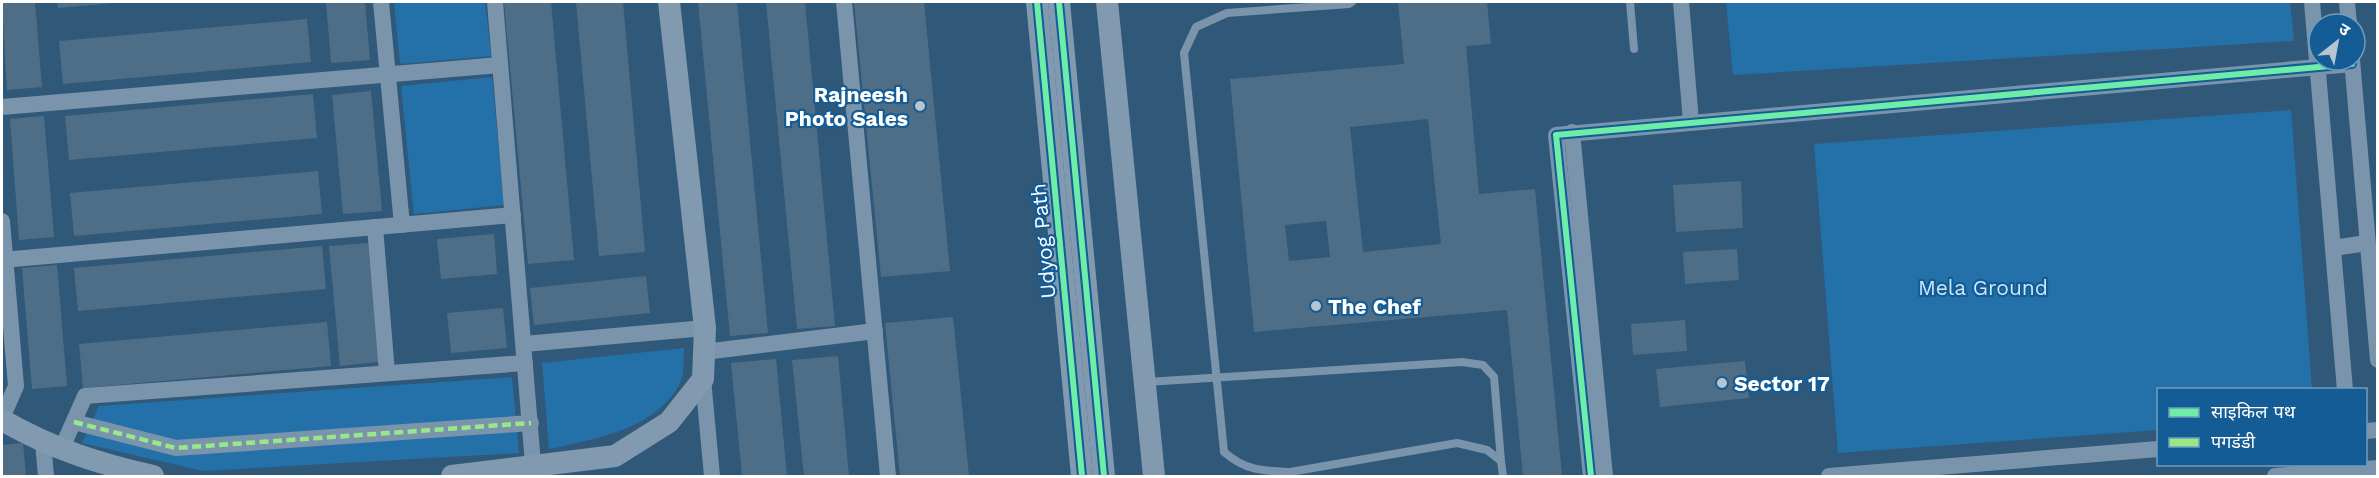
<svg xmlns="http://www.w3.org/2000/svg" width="2379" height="478" font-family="'Work Sans','Noto Sans Devanagari',sans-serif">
<rect width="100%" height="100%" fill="#305878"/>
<g fill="#2471aa">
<path d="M394,2h91l6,54 -91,8z"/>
<path d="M1726,2h564l4,39 -561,34z"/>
<path d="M492,77l12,128 -90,9 -13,-128z"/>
<path d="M2291,110l21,279 -154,1v40l-320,23 -24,-309z"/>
<path d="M684,348c-1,10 1,28 -5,37 -25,45 -84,54 -130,64l-7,-86z"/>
<path d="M512,377l7,76 -316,18 -121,-28 17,-37z"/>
</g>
<g fill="#4e6e87" fill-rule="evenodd">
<path d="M2,2h33l7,85 -35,3z"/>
<path d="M57,2h57v1l-56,5z"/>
<path d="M326,2h39l5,58 -39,3z"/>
<path d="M504,2h47l23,258 -46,4z"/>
<path d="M576,2h47l22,250 -46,4z"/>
<path d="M698,2h39l31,331 -38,3z"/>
<path d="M766,2h39l30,324 -38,3z"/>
<path d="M854,2h70l26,269 -69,6z"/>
<path d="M1398,2h89l4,42 -25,2 13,148 56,-5 27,287h-39l-16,-166 -253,22 -24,-253 174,-15zM1428,119l13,125 -78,8 -13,-125zM1326,221l4,36 -41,4 -4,-36z"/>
<path d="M307,19l4,43 -248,22 -4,-43z"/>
<path d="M371,91l11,120 -39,3 -11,-119z"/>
<path d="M313,94l4,44 -248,22 -4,-44z"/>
<path d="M44,116l10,121 -35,3 -9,-121z"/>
<path d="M318,171l4,43 -248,22 -4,-43z"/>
<path d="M1741,181l2,47 -67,4 -3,-47z"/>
<path d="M494,234l3,40 -56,5 -4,-40z"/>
<path d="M368,243l11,119 -39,4 -11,-120z"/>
<path d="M322,246l4,43 -248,22 -4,-43z"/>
<path d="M1737,249l2,31 -54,4 -2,-32z"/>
<path d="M57,265l10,121 -35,3 -10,-121z"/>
<path d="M646,276l4,37 -116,12 -4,-37z"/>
<path d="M503,308l4,40 -56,5 -4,-40z"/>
<path d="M953,317l16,159h-69l-15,-153z"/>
<path d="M1685,320l2,31 -54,4 -2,-31z"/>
<path d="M327,322l4,44 -248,22 -4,-44z"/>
<path d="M838,356l11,120h-45l-12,-116z"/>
<path d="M776,359l11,117h-45l-11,-113z"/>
<path d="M1745,361l4,37 -89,9 -4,-38z"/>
<path d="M23,443l3,33h-24v-31z"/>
</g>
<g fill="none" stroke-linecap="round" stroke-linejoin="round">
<g stroke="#7a94ab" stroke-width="8">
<path d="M1352,2l-3,2 -122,9 -31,14 -12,26 40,399c22,19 39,19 66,20l167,-29 30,7 14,11 2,15"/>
<path d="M1630,2l4,47"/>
<path d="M1147,382l315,-20 21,3 11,12 7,84"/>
</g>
<g stroke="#7a94ab" stroke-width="16">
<path d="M381,2l21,223"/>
<path d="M495,2l39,474"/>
<path d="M844,2l44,474"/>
<path d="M1681,2l10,120"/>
<path d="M2312,2l33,388"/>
<path d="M2347,2l2,22"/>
<path d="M2352,60l26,300"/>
<path d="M2,107l498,-42"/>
<path d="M1572,132l33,344"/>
<path d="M2,221l14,165 -14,32"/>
<path d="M375,227l12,146"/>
<path d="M2333,248l34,-5"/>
<path d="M2,260l511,-45"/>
<path d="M524,344l181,-16"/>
<path d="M704,352l171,-21"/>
<path d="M703,379l9,97"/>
<path d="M74,422l102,26 355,-25"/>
<path d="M2366,431l12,-1"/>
<path d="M43,443l3,33"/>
<path d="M61,450l24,-54 440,-33"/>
<path d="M1591,476l-35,-341 796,-71"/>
<path d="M1829,476l329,-27"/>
<path d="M2275,476l103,-8"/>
</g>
<g stroke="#819aaf" stroke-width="22">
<path d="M1037,2l45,474"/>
<path d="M1059,2l45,474"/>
<path d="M1107,2l47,474"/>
<path d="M2,420c51,29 94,43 151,56"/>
<path d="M452,476l163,-20 54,-34 34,-43 2,-51 -36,-326"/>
</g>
<path stroke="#98e88a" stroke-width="4.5" stroke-dasharray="9 4.5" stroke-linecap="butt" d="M74,422l102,26 355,-25"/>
<defs>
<g id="cycleway">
<path d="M1037,2l45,474"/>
<path d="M1059,2l45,474"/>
<path d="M1591,476l-35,-341 796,-71"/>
</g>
</defs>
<use href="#cycleway" stroke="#135c95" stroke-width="10"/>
<use href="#cycleway" stroke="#6deda7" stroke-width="6"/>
</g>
<g fill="#b7c5d0" stroke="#135c95" stroke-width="2">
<circle cx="920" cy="106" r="6"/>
<circle cx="1316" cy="306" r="6"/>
<circle cx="1722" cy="383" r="6"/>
</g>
<g text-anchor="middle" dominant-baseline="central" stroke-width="4.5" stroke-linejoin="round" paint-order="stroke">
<g font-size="21" font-weight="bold" fill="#fff" stroke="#135c95" text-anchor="start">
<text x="908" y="94" text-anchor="end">Rajneesh<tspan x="908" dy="24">Photo Sales</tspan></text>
<text x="1328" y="306">The Chef</text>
<text x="1734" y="383">Sector 17</text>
</g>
<g font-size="21" fill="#fff" stroke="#135c95">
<text transform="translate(1043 241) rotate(-95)">Udyog Path</text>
</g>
<g font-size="21" fill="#cae7fd" stroke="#135c95">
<text x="1983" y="287">Mela Ground</text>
</g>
</g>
<rect width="2379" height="478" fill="none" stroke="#ffffff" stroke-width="6"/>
<rect x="2157" y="388" width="210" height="78" fill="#135c95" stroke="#719dbf" stroke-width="1.5"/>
<rect x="2169" y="408" width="30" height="9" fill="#6deda7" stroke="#719dbf" stroke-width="1.5"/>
<text x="2211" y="418" font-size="18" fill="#ffffff">साइकिल पथ</text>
<rect x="2169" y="438" width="30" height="9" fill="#98e88a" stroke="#719dbf" stroke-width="1.5"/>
<text x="2211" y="448" font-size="18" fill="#ffffff">पगडंडी</text>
<g transform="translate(2337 42) rotate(31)"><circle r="28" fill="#135c95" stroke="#719dbf" stroke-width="1.5"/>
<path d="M0-4.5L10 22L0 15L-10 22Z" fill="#b7c5d0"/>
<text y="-9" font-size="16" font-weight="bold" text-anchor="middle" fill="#ffffff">उ</text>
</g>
</svg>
